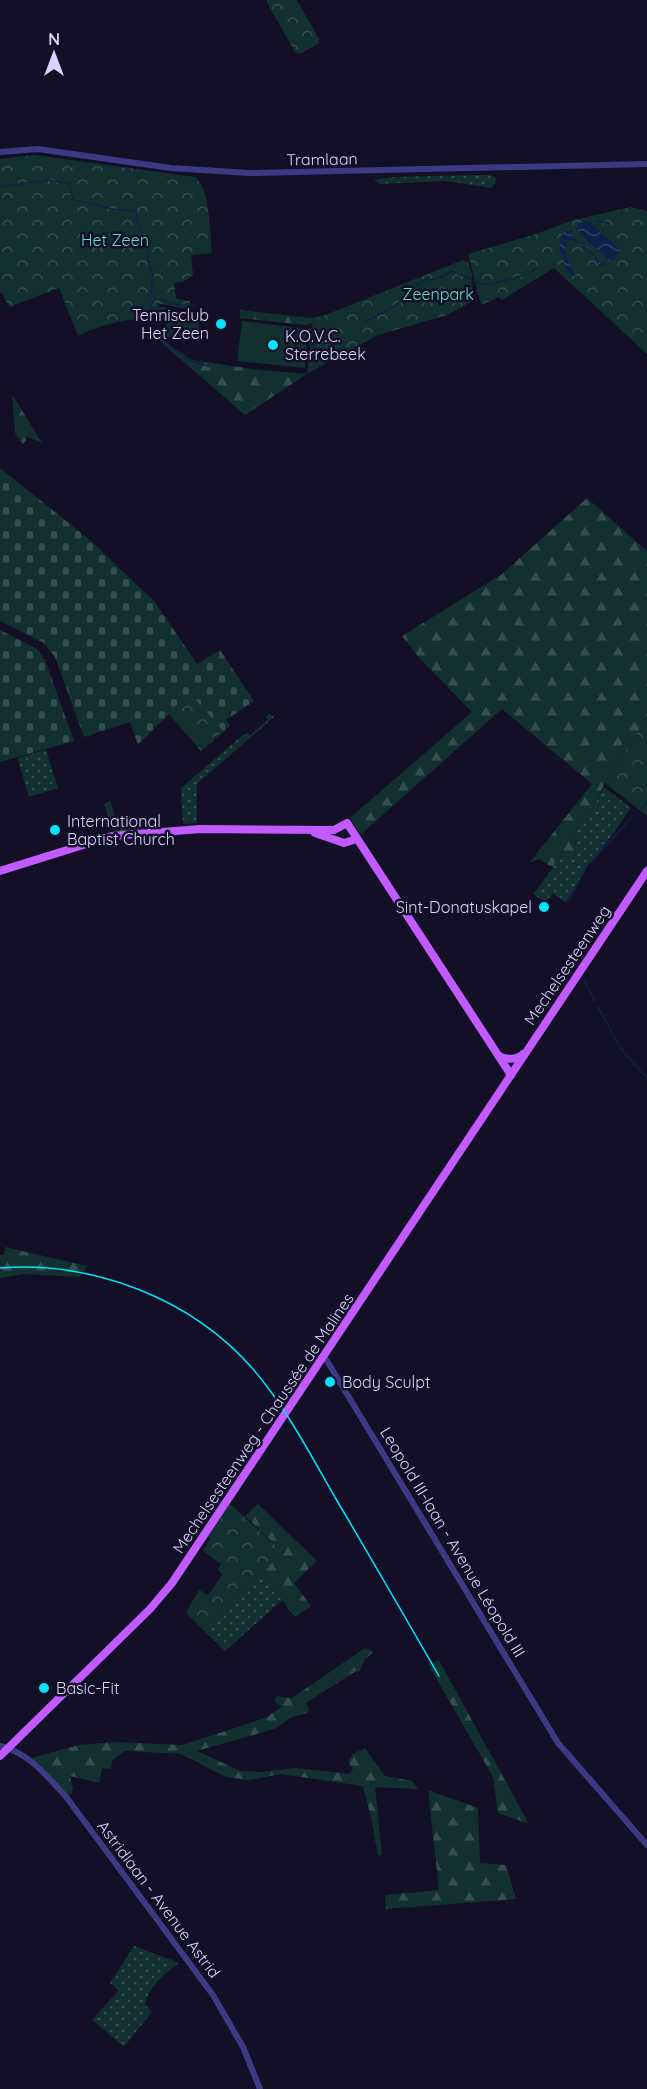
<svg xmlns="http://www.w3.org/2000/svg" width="647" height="2089" font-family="Quicksand,sans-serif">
<defs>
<pattern id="grass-dots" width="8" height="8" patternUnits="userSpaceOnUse" patternTransform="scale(1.5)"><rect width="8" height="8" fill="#12302f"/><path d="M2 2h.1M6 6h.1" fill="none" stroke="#344d4e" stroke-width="1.8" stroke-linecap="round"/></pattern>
<pattern id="forest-firs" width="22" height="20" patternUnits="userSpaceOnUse" patternTransform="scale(1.5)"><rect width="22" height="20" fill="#12302f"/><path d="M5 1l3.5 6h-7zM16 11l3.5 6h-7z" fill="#344d4e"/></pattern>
<pattern id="cemetery-stones" width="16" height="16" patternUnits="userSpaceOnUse" patternTransform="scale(1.5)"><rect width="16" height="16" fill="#12302f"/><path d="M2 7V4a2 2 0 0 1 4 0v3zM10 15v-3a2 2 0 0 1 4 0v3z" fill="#344d4e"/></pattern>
<pattern id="park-crowns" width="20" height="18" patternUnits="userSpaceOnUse" patternTransform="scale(1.5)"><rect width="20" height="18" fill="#12302f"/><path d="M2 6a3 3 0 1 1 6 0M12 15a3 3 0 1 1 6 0" fill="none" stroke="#344d4e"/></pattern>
<pattern id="water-waves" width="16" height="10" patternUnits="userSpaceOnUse" patternTransform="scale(1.5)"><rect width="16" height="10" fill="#0c2248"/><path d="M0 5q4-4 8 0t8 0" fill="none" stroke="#2f4163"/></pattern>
</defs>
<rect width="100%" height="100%" fill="#130f26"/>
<g fill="url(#grass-dots)">
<path d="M470,175h21l6,4 -5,9 -47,-7 -66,3 -5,-4 20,-3z"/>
<path d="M269,714l5,3 -77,67v39l-14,1 -2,-36 57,-49 9,-6 3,2 18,-15 -2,-3z"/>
<path d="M46,750l12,38 -29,9 -12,-39z"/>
<path d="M604,787l27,21 -24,34 -21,26 -20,35 -13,-10 -7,10 -13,-9 20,-26 4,-12 18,2 1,-29 15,-18z"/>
<path d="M259,1575l13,15 15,6 -62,55 -23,-22z"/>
<path d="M134,1946l45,17c-15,11 -31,24 -34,42l7,7 -28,35 -32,-27 27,-30 -9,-7z"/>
</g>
<g fill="url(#forest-firs)">
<path d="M240,310l70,8 17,-3 -1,4 -20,6 -66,-7z"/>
<path d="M150,325l22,22 20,13 68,10 47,4 -62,41 -98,-85v-4z"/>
<path d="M12,394l30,49 -14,-6 -5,7 -8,-11z"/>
<path d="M587,498l60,53v166l-42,66 -14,28 -15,18 -1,29 -18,-2 -4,12 -14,-9 -10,4 63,-79 -90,-75 -142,126 -10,-17 122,-106 -52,-53 -18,-23 100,-62z"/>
<path d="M110,801l8,23c20,-7 23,-7 40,5l-44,3 -10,-28z"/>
<path d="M5,1247l82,19 -7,11 -55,-3 -25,4v-23h4z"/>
<path d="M258,1504l59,57 -23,22 17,23 -16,11 -13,-17 5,-4 -15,-6 -13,-15 24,-23 -38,-36z"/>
<path d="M365,1648l9,4 -9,7 -6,13 -3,-1 -50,32 3,6 -1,4 -16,4 -18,12 -77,22 44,20 20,1 34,-4 55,6 3,-5 -5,-7 5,-8 12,-6 20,28 27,5 6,8 -43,-2 7,68 -4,1 -6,-34 -9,-36 -83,-12 -30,6 -24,-3 -45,-23 -56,-3 -13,9 -1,9 -9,-1 -3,15 -29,-7 3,13 -2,6 -5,-1 -35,-36 48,-13 36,-3 67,3 83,-27 17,-11 -7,-5 1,-6 16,2z"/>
<path d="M439,1660l90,164 -31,-11 -5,-36 -65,-113z"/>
<path d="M428,1790l50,18 2,55 26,2 10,34 -130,10 -1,-14 54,-5z"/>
</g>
<g fill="url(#cemetery-stones)">
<path d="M0,468l90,72 65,62 42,62 23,-14 34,51 -28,19 4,6 -29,25 -32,-37 -31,31 -8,-23 -46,15 -29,-80 -11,-14 -44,-22z"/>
<path d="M0,630l37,19 8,11 29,81 -74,21z"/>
</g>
<g fill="url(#park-crowns)">
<path d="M267,0h30l22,39 -1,5 -18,10 -5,-2 -28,-49z"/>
<path d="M34,155l161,22c15,10 15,58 17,76l-21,2 2,20 -10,7 -9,1 2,16 14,2 -1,7c-11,1 -20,-4 -31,-4l-2,16c-22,-4 -58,5 -78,16l-19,-48 -50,19 -7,-14 -2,1v-135z"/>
<path d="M631,207l16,4v143l-93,-86 -52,32 -3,-3 -18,8 -13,-51 68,-20 37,-14z"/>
<path d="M463,260l5,2 4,13 -1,27 -24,13 -69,20 -71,39 6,-54z"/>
<path d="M190,693l33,38 -18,16 -33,-38z"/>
<path d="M647,717v99l-42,-33z"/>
<path d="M230,1504l53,48 -81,77 -16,-16 13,-23 9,5 15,-21 -5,-5 3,-5 -18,-13 7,-12 -2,-2z"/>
</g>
<g fill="#12302f">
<path d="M158,307l13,1 -1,7 30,3 -3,23 -32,-4 3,-22 -11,-2z"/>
<path d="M242,321l66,8 -3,39 -68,-7z"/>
</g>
<g fill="url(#water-waves)">
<path d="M588,220l33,31 -10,11 -35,-32 2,-6z"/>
<path d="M566,230l15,15 6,1 13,16 5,1 1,3h-8c-2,-12 -18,-22 -29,-26l-4,7 4,17 7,12c-15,-3 -10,-19 -17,-28l4,-17z"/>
</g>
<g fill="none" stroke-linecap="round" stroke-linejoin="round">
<g stroke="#0c2248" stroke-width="1.5">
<path d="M69,183l4,17 45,10 18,1 2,13 10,28v8l5,15 -2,17 3,6 26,7 14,1"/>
<path d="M0,187l46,-7 21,3"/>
<path d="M596,221l13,2"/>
<path d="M567,233l5,-2"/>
<path d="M529,274l6,-5"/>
<path d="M148,321l-2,-7 8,-13"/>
<path d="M362,323l21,-10 27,-18 7,-10 9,-5 14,-2 11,-7 32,13h8l34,-9"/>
<path d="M149,325l7,9 32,26 20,6"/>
<path d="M642,808l5,-6"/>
<path d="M568,902l20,-37 45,-49"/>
<path d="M584,979l11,22"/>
<path d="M598,1007l23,42 26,29"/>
</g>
<g stroke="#3d3a85" stroke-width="6">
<path d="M0,152l38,-3 133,19 78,5 398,-9"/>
<path d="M324,1356l234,387 89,102"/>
<path d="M0,1746c28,6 48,31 67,52l146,197 30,52 17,42"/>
</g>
<g stroke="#c25bff" stroke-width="8">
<path d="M315,833l29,10 13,-4"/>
<path d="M0,871l112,-35 88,-7 134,1 13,-7 164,252"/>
<path d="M499,1056c7,4 18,4 24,-2"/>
<path d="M0,1756l150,-147 22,-26 475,-712"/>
</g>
<path stroke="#00e5ff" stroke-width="1.5" d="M0,1268c93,-7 191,30 253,101 34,40 57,85 83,130 35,59 69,118 103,177"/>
</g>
<g fill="#00e5ff" stroke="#130f26" stroke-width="2">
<circle cx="221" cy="324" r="6"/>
<circle cx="273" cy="345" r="6"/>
<circle cx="55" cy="830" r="6"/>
<circle cx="544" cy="907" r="6"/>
<circle cx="330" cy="1382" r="6"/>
<circle cx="44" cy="1688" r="6"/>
</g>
<g text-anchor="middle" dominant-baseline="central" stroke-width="5" stroke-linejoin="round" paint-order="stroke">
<g font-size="16" fill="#d9d4ff" stroke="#130f26">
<text transform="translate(322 159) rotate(-1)">Tramlaan</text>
<text transform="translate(567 965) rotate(-56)">Mechelsesteenweg</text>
<text transform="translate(263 1423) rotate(-56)">Mechelsesteenweg - Chaussée de Malines</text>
<text transform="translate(453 1542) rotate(59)">Leopold III-laan - Avenue Léopold III</text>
<text transform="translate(159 1899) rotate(53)">Astridlaan - Avenue Astrid</text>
</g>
<g font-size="16" fill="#5fe0c0" stroke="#130f26">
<text x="115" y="240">Het Zeen</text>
<text x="438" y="294">Zeenpark</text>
</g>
<g font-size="16" fill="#d9d4ff" stroke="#130f26" text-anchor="start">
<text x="209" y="315" text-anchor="end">Tennisclub<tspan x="209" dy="18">Het Zeen</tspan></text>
<text x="285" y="336">K.O.V.C.<tspan x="285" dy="18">Sterrebeek</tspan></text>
<text x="67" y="821">International<tspan x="67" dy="18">Baptist Church</tspan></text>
<text x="532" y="907" text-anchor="end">Sint-Donatuskapel</text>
<text x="342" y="1382">Body Sculpt</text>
<text x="56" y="1688">Basic-Fit</text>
</g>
</g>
<g transform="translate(54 54)" stroke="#130f26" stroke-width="4.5" paint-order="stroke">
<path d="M0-4.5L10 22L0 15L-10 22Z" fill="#d9d4ff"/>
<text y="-9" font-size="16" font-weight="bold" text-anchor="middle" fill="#d9d4ff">N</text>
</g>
</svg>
